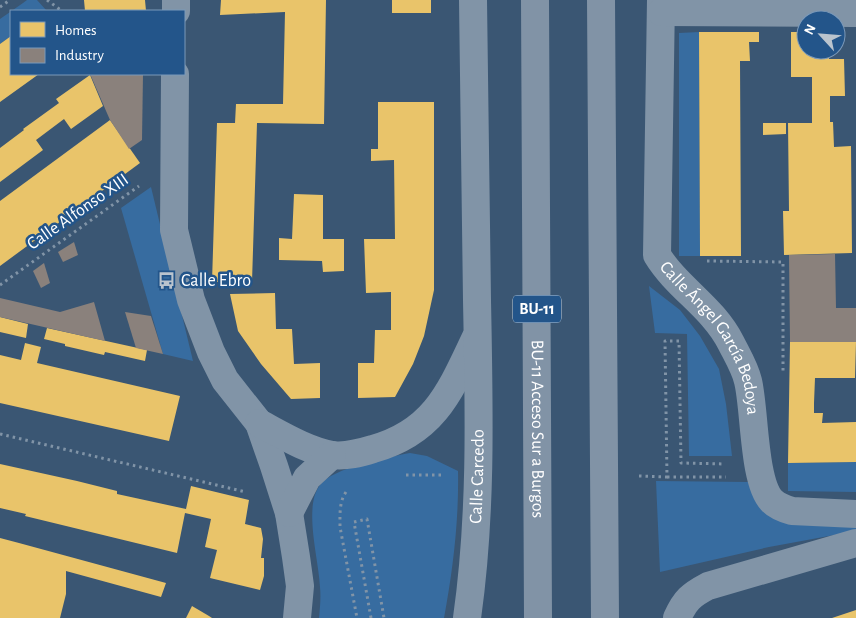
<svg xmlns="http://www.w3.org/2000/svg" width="856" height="618" font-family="'Alegreya Sans',sans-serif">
<rect width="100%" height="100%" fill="#3a5673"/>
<g fill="#376ca0">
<path d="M27,0h10l9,10 -35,1v25l-11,8v-25l23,-16z"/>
<path d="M699,32l1,224h-21v-223z"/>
<path d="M151,187l42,174 -30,-7 -42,-146z"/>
<path d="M649,286l31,24 20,26 19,33 7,35 6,52h-43l-2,-122 -32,-1z"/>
<path d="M410,453l17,3 31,15c1,49 -5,99 -14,147h-125c1,-10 2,-21 1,-31 -1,-27 -17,-80 0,-102 12,-17 69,-28 90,-32z"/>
<path d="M856,462v30l-68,-1v-28z"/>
<path d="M656,481l92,1 7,17 101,24v8l-87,16 -109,25z"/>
</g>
<g fill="#e9c46a">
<path d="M84,0h61l1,11h-61z"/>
<path d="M221,0h105l-2,124 -67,-1 -5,159h-40l5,-159h18l1,-19h47l2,-92 -65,3z"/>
<rect x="392" y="0" width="39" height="13"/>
<path d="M699,32h60v10h-10l1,19h-10l1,195h-41z"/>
<path d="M791,32h15v18h23v9h15l1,37h-15v26h3l1,25 17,-1 1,107 -68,2 -1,-44h6l-1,-88h24v-46h-21z"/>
<path d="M11,36v38h28l-39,28v-58z"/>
<path d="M90,75l13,31 -32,23 -7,-10 -28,21 7,10 -43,32v-34l24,-18 -1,-1 36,-26 -3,-4z"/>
<path d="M378,102h56v188l-10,46 -11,28 -18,33 -37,1v-35h16l1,-33h16v-38l-25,1 -2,-54h31l-1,-79 -23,1v-12h7z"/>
<path d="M110,120l30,43 -140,103v-65z"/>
<path d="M763,123h23v11l-23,1z"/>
<path d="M294,194l29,1v44h21v32l-21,1 -1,-11 -43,-1v-22l13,1z"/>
<path d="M275,293l1,36h16l2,35 26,-1v35l-29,1 -30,-35 -23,-33 -8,-37z"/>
<path d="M0,317l28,7 -2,14 -26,-6z"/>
<path d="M47,328l100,22 -2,11 -40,-9 -1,3 -39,-9v-2l-21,-5z"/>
<path d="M790,342h66l-1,36h-40l-1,25v10h9l-1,10 34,-1v40l-68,1z"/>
<path d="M25,343l16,4 -4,16 143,33 -11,45 -169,-38v-48l21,5z"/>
<path d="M0,464l77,17 40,10v3l69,15 5,-23 58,14 -4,24 16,4 2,11 -2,19h3v18l-4,14 -50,-12 7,-28 -12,-3 6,-28 -26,-6 -8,40 -152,-37 1,-2 -26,-6z"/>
<path d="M0,538l19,5 147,40 -5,14 -95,-26v23l-6,24h-60z"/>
<path d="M192,606l17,10 3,2h-26z"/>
<path d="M856,610v8h-24z"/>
</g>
<g fill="#8a817c">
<path d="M90,74h53l-1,66 -13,9 -19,-29z"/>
<path d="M74,242l4,13 -15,7 -5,-10z"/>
<path d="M835,254l1,54h20v34h-66l-1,-87z"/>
<path d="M44,263l6,20 -9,5 -8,-17z"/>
<path d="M0,298l60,14 34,-10 11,39 -105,-24z"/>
<path d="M125,312l26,4 12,38 -27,-6z"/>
</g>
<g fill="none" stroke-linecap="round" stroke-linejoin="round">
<g stroke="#8194a7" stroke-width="3" stroke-dasharray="2.5 4" stroke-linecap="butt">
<path d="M47,0l15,11"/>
<path d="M0,7l10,-7"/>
<path d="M707,261l76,1v110"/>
<path d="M0,285l139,-99"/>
<path d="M0,434l246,58"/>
<path d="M406,475h39"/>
<path d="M639,476l28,1 -2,-136h14l2,122 44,1"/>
<path d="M667,477h59"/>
<path d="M346,492c-7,10 -6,23 -6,35l17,91"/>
<path d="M371,618l-17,-96 13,-3 17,99"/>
</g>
<g stroke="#8194a7" stroke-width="28">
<path id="s1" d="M661,0l-4,255c20,33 56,52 74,88 6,12 14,25 17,38 7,28 5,101 24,120 5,5 13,8 20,10l64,3"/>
<path d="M176,11v-11"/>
<path d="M661,12l195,1"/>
<path d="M175,74l-1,156 17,70 20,52 14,28 34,43 15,43 15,47 7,44 4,29 -3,32"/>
<path d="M259,423c23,12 47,27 73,32 14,2 28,-2 41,-6 61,-17 77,-57 102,-110"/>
<path d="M289,513l18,-35 25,-23"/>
<path id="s2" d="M467,618c15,-105 12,-212 10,-318 -2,-100 -3,-200 -4,-300"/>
<path d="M677,618c8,-18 14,-23 31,-32l148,-43"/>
</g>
<g stroke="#8193a6" stroke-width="28">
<path id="s3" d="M535,0l3,618"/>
<path d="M601,0l4,618"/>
</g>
</g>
<defs>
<symbol id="bus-bare" viewBox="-9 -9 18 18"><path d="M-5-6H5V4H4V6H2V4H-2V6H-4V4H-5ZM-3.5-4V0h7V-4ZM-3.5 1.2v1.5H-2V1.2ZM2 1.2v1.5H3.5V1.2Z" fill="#bac4ce" stroke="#23558a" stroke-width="2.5" paint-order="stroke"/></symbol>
</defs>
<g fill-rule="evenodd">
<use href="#bus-bare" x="154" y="268" width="25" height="25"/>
</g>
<g text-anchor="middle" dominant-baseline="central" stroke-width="5" stroke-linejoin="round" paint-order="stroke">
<rect fill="#23558a" stroke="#bdccdc" stroke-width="1" x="513" y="295.5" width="48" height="27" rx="4"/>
<g font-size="16" font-weight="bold" fill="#fff">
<text x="537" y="309">BU-11</text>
</g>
<g font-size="18" fill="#fff" stroke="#23558a">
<text transform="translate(78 212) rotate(-35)">Calle Alfonso XIII</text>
<text stroke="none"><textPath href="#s1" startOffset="356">Calle Ángel García Bedoya</textPath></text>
<text stroke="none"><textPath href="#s3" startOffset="429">BU-11 Acceso Sur a Burgos</textPath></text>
<text stroke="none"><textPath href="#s2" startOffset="142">Calle Carcedo</textPath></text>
</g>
<g font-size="18" fill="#fff" stroke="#23558a" text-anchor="start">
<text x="181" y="281">Calle Ebro</text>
</g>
</g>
<rect x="10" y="10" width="175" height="65" fill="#23558a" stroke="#7b99b9"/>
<rect x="20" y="22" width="25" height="15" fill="#e9c46a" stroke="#7b99b9"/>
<text x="55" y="35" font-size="15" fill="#ffffff">Homes</text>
<rect x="20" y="48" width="25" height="15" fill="#8a817c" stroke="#7b99b9"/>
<text x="55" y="60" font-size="15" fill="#ffffff">Industry</text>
<g transform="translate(821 35) rotate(296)"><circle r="24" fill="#23558a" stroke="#7b99b9"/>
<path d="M0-4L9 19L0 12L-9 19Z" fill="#bac4ce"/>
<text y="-8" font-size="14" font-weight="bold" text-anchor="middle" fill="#ffffff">N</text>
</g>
</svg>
